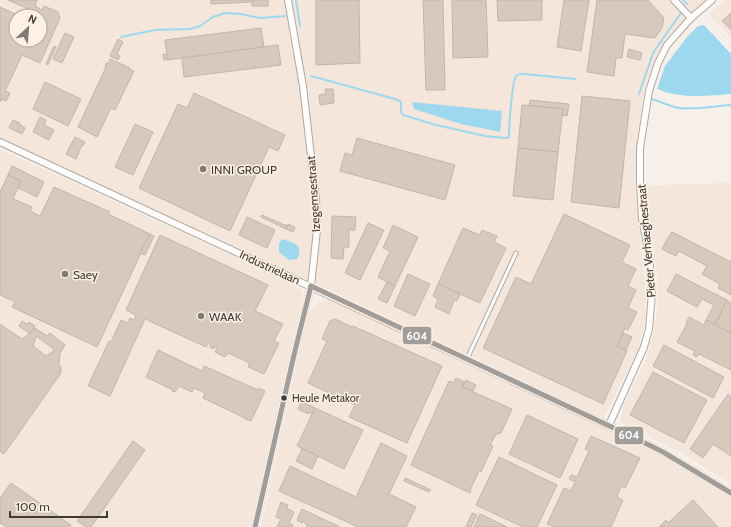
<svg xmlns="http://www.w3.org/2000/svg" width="731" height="527" font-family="Cabin,sans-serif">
<rect width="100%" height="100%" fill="#f7f0ea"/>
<g fill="#f4e6da" fill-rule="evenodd">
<path d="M0,0h706l-12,10 -22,23 -15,22 -13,35 -7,51 -2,46 11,106v23l-8,34 -34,68 -604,-280zM16,16h24v24h-24z"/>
<path d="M724,0h7v38l-22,-24z"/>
<path d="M0,149l294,135 7,6 2,5 -53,232h-250z"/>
<path d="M731,183v301l-49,-31 -60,-30 -1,-3 1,-11 21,-43 6,-16 4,-15 4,-24v-35l-9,-62 -2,-28 35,-2z"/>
<path d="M326,299l8,2 32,15 283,133 24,13 58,36v29h-470l47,-214 9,-9z"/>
</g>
<g fill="#9dd8ee">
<path d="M704,25l27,29v40c-25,2 -50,5 -74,-5l8,-23 22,-29 11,-11z"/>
<path d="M412,102l90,9 -2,21 -39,-8 -47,-15z"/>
<path d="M282,239c12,4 22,5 15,20l-8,1 -10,-8v-9z"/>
</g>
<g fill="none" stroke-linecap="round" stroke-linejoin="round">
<g stroke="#9dd8ee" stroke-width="2">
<path d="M296,0l4,26"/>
<path d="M683,0l4,4"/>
<path d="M121,37l34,-7 35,-1 10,-3 13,-9 12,-4 16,1 19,4 25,-2"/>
<path d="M311,76l84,23 6,3v10l2,3 33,10 49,11 20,2h3l1,-2c0,-9 3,-54 7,-60 2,-3 4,-2 8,-2l51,5"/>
<path d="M639,94l14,-41 27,-39"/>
<path d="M652,99c9,3 18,7 27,9 16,2 36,-2 52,-3"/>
</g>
</g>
<g fill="#d7c9bc" stroke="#bdb7b2" fill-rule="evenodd">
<path d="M8,0h29l-2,6 7,4 2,-4 14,6 2,6 -20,45 -18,-8 -17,36 5,2 -4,8 -4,-2 -2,3v-95l20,9h-4v24h24v-25l-9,-5 -3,6h-3l3,-7z"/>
<path d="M211,0h57v6h-16v-4l-41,2z"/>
<path d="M316,0h43l1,63 -44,2z"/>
<path d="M423,0h20l2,90h-19z"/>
<path d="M452,0h34l2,57 -35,1z"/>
<path d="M497,0h45v20l-44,1z"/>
<path d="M564,0h25l-8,51 -24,-4z"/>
<path d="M597,0h51l16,18 -2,10 -7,10 -30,-4 -3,24h-6l-2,18 -27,-4z"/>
<path d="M731,13v17l-9,-9z"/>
<path d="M261,28l3,19 -97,13v-3h-1v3h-2l-1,-6 4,1 -2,-15z"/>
<path d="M65,33l9,4 -12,26 -9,-4z"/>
<path d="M118,39l5,3 -6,12 3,2 -2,4 -8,-4z"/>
<path d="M278,45l3,20 -97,12 -2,-19z"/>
<path d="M54,46l2,1 -8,18 -2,-1z"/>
<path d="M629,49l13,4 -2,7 -13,-3z"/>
<path d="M110,59l20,9 -1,1 5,2 -19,39 -4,-2 -14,29 -19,-10 28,-60 -1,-1 1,-3 2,1z"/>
<path d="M45,82l36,17 -13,27 -35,-17z"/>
<path d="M325,89h8l1,14 -14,2 -1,-10 7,-1z"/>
<path d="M194,93l91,42 -7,16 -9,-4 -39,84 -91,-43 39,-84 9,4z"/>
<path d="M582,96l48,5 -11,107 -48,-6z"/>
<path d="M530,100l39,4 -2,12 -5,-1 1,-6 -34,-4z"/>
<path d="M522,105l41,4 -5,43 -40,-4z"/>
<path d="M40,117l6,3 -2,5 10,5 -5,10 -16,-8z"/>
<path d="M13,120l7,3 -1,1 6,4 -3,6 -13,-6z"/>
<path d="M135,124l18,8 -20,43 -18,-8z"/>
<path d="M75,137l10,5 -2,4 -1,-1 -6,14 -10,-5z"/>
<path d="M357,138l98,27 -10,35 -105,-29 5,-18 7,2z"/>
<path d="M518,148l40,4 -5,48 -40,-4z"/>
<path d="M12,166l32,16 -7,15 -19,-9 3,-7 -13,-6z"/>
<path d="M8,175l13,6 -8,18 19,8 -2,4 10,5 14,-29 56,25 -2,2 42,20 -53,113 -85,-40 3,-5 -15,-7v-103z"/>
<path d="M564,214l66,31 -8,17 14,7 -8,17 8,4 -8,18 9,4 -9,18 -3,-2 -8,18 10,5 -24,53 -120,-56 33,-71 15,7z"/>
<path d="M262,215l25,11 -1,3 -25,-12z"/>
<path d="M332,216l24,1 -1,13h-6v17h-5l-1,12 -12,-1z"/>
<path d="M247,217l28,13 -8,18 -28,-13z"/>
<path d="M368,223l16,7 -24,50 -15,-7z"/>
<path d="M288,224l7,3 -2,5 -7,-3z"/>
<path d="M393,225l25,12 -23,49 -17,-9 12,-26 -7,-3z"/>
<path d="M463,228l17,7 2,-5 15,6 -3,6 12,6 -26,55 -42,-19z"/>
<path d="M672,232l59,30v33l-13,-7 2,-4 -18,-10 5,-8 -28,-15 -3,5 -14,-7 4,-8z"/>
<path d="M150,234l4,2 -9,19 -5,-2z"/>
<path d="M160,235l108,50 -13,26 28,13 -9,17 5,2 -15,31 -16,-7 2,-4 -22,-10 -3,4 -10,-5 2,-4 -3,-1 -1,2 -3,-2 1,-2 -3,-2 -2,4 -61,-28 -35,77 -22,-10 21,-45 2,1 10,-22 6,3 3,-5 4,2 2,-5 -10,-5z"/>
<path d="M408,274l22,10 -15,32 -21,-10z"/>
<path d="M676,274l51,26 -12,25 -9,-5 8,-15 -12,-6 -5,8 -30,-16z"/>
<path d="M387,282l8,4 -8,17 -9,-4z"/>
<path d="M438,284l22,10 -3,7 -3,-1 -5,14 -14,-7 3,-8 -5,-3z"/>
<path d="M727,300l4,3v30l-16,-8z"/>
<path d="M689,317l15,8 2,-5 25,13v37l-32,-16 -2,3 -4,-2 2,-4 -18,-9 10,-18 -1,-1z"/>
<path d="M335,319l17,8 1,-1 89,40 -35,77 -58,-26 6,-12 -47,-22 19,-42 -5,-2 8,-18z"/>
<path d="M22,321l5,3 2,-2 6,4 -5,8 -11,-8z"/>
<path d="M0,324l22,15 9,-6 4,-5 12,8 3,-3 15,12 -5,8 -1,12 2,2v6l-57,81 -4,-3zM36,336l19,14 -9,6 -13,-10z"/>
<path d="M623,333l9,4 -6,13 -9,-4z"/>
<path d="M664,345l60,32 -11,21 -60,-32z"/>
<path d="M158,350l44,21 2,-5 54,24 1,-2 6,3 -14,30 -6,-2v-1l-42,-20 2,-5 -11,-5 -2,4 -13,-6 -4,6 -3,-1 1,-1 -27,-13z"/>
<path d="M653,372l54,28 -23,43 -54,-28z"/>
<path d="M455,379h4l5,3 -2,5 50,22 -11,24 -5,1 -6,11 3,1 -12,26 -2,-1 -9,19h1l-1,3 -59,-28 38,-84 5,2z"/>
<path d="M466,380l10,5 -3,6 -11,-4z"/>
<path d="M728,394l3,3v59l-18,-12 -10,14 -13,-9z"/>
<path d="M302,402l13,6 -3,6 -3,-2 -1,2 -10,-5z"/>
<path d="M315,408l48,22 -19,39 -47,-23z"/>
<path d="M527,415l51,24 -18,39 -51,-24z"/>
<path d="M591,436l49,22 -15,30 -4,-2 -4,11 6,3 -12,27h-56l-8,-3 17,-36 7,3 5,-11 -3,1 -4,-2 2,-4 6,2 12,-26 -4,-2z"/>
<path d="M133,441l12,9 -54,77h-5l-9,-6z"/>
<path d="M381,443l26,13 -18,38 27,13 -10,20h-48l-79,-36 11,-25 66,31z"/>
<path d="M302,449l16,7 -6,13 -16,-8z"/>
<path d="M499,457l58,28 -20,42h-14l-47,-22z"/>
<path d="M405,478l26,12 -2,2 -25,-11z"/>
<path d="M11,483l60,42 -1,2h-63l-7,-4v-25z"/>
<path d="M693,500l25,27h-59l7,-7 2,3z"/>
<path d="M281,502l7,3 -2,3 8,4 -5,11 4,2 -1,2h-15l4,-8 -5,-2z"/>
<path d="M302,509l38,18h-33v-1l-3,-5 -2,2 -5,-3z"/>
<path d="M472,513l5,2 -6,12h-5z"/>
<path d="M480,514l27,13h-33z"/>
</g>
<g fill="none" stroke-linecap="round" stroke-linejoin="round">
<defs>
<path id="service" d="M467,359l49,-106"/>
<g id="minor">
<path d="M674,0l17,18"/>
<path d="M0,142l633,295 30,15 68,41"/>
<path d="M609,425l35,-78 5,-18 3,-36 -3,-37 -7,-38 -2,-34v-36l9,-57 9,-28 9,-18 24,-27 21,-18"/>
<path d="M255,527l39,-172 17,-69 6,-56 -1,-30 -13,-114 -15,-86"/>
</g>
</defs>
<use href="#service" stroke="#ada8a3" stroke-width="5"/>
<use href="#minor" stroke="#ada8a3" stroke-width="8"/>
<g stroke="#d5d1d0" stroke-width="1" stroke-dasharray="1 3" stroke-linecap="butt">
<path d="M692,0l4,5"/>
<path d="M705,15l26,29"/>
</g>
<use href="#service" stroke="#fefdfc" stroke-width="3"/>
<use href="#minor" stroke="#fefdfc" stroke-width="6"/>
<defs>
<g id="bus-1">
<path d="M311,286l322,151 30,15 68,41"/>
<path d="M255,527l39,-172 17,-69"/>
</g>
</defs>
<use href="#bus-1" stroke="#fdf0e4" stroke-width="8"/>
<use href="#bus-1" stroke="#a09d9b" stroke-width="5"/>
</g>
<g fill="#807a76" stroke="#fdf0e4" stroke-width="1.5">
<circle cx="203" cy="169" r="4"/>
<circle cx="65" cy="274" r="4"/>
<circle cx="201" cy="316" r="4"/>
</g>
<circle fill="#403b37" stroke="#fdf0e4" stroke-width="1.5" cx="284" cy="398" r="3.5"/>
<g text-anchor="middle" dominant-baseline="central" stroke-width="3" stroke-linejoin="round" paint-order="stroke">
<g font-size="11" fill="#403b37" stroke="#fdf0e4" text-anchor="start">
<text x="292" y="398">Heule Metakor</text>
</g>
<g font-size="12" fill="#403b37" stroke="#fdf0e4" text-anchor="start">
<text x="211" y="169">INNI GROUP</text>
<text x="73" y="274">Saey</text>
<text x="209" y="316">WAAK</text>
</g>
<g font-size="12" fill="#403b37" stroke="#fdf0e4">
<text transform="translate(313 194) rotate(-94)">Izegemsestraat</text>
<text transform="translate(646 241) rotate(-95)">Pieter Verhaeghestraat</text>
<text transform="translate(270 267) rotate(25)">Industrielaan</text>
</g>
</g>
<g stroke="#fdf0e4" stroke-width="1.5">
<rect x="402" y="326" width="30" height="19" rx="4" fill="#a09d9b"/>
<rect x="614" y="426" width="30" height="19" rx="4" fill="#a09d9b"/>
</g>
<g font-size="11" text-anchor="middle" font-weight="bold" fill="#fff">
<text x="417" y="340">604</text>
<text x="629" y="439">604</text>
</g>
<g transform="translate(28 28) rotate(26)"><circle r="19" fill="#fdf0e4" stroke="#b1a89f"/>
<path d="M0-3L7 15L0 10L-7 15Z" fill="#807a76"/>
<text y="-6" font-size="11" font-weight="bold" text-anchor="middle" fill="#403b37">N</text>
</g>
<path d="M10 511v6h97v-6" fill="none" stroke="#403b37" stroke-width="2"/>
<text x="16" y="511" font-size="12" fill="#403b37" stroke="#fdf0e4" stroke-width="3" paint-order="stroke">100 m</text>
</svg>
